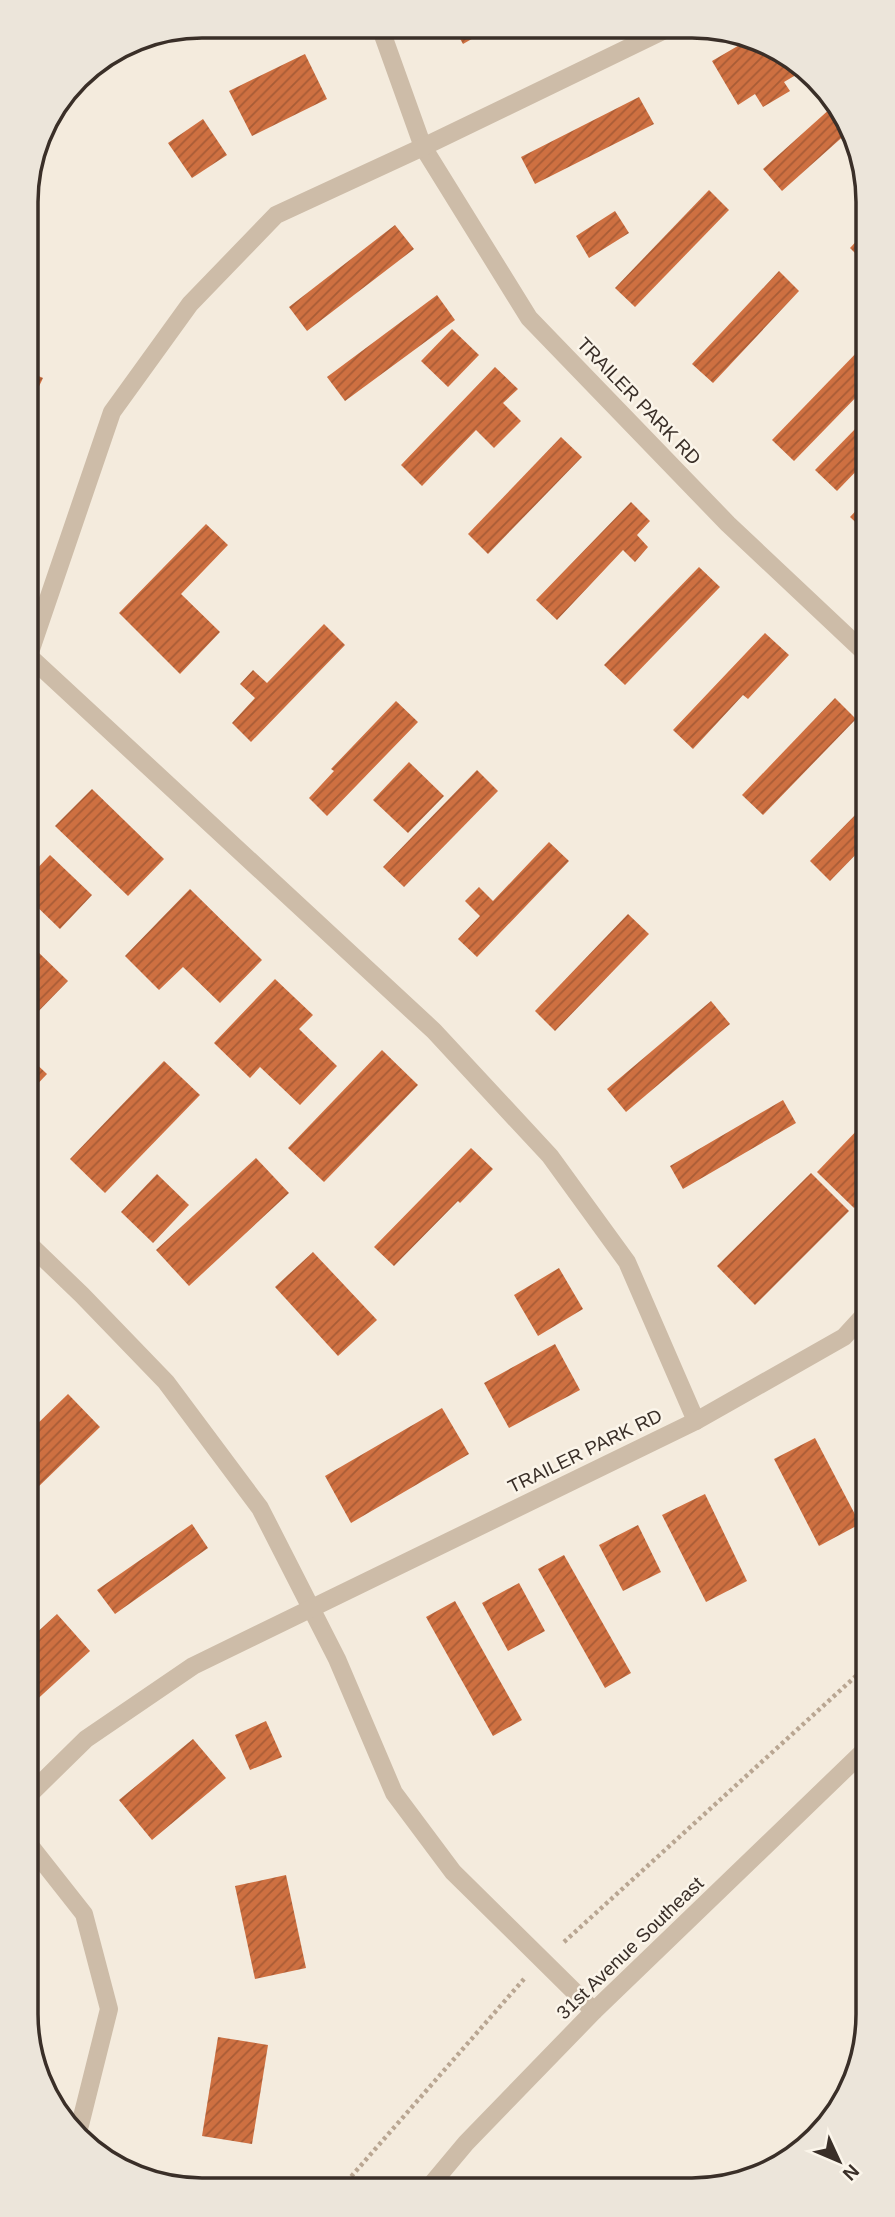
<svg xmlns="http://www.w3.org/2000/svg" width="895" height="2217" font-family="Arial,sans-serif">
<defs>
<pattern id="building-hatch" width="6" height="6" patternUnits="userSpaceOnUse" patternTransform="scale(1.75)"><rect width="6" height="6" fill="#ce7041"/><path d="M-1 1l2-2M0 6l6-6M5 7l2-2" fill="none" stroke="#a85c36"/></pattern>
</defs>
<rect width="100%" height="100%" fill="#f4ebdd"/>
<g fill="url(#building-hatch)">
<path d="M454,28h37l-28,16z"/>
<path d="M748,40l58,29 -22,13 6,9 -27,16 -8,-13 -17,11 -26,-44z"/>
<path d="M305,54l22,45 -75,37 -23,-45z"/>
<path d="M639,97l15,27 -119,60 -14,-27z"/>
<path d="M832,107l16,25 -66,59 -19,-22z"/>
<path d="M203,119l24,36 -35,23 -24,-35z"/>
<path d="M709,190l20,20 -94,97 -20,-19z"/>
<path d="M615,211l14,22 -40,25 -13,-22z"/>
<path d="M395,225l19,24 -107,82 -18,-24z"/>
<path d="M863,234v27l-13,-13z"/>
<path d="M779,271l20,20 -86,92 -21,-19z"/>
<path d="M437,295l18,25 -110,81 -18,-24z"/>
<path d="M452,329l27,26 -31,32 -27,-26z"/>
<path d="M863,346l1,43 -70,72 -22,-21z"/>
<path d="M495,367l23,22 -15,14 18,18 -27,27 -18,-18 -54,56 -21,-21z"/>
<path d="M27,371l16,7 -10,21 -6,-3z"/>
<path d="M860,424l4,4v35l-27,28 -22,-21z"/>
<path d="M561,437l21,20 -94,97 -20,-20z"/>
<path d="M631,502l19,19 -13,14 11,12 -13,15 -12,-12 -66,70 -21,-20z"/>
<path d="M864,502v28l-14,-13z"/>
<path d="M206,524l22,21 -47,49 39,38 -40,42 -61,-61z"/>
<path d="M699,567l21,20 -95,98 -21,-20z"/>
<path d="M324,624l21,21 -94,97 -19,-19 23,-25 -15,-14 13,-14 14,13z"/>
<path d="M765,633l24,22 -41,44 -5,-4 -50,54 -20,-19z"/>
<path d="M835,698l21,21 -93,96 -21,-20z"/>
<path d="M396,701l22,21 -91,94 -18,-18 25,-27 -3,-2z"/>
<path d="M409,762l35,34 -36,37 -35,-33z"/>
<path d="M477,770l21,21 -94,96 -21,-20z"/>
<path d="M92,789l72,70 -36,37 -73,-70z"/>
<path d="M865,805v40l-35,36 -20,-20z"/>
<path d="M549,842l20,19 -92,96 -19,-18 22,-23 -15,-15 14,-14 14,14z"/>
<path d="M50,855l42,40 -32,34 -31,-30v-22z"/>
<path d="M190,889l72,71 -42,43 -37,-36 -24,23 -34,-34z"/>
<path d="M628,914l21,20 -94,97 -20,-20z"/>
<path d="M34,948l34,33 -39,40v-68z"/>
<path d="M275,979l38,36 -14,14 38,37 -37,39 -40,-38 -10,11 -36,-35z"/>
<path d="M711,1001l19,23 -104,88 -19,-23z"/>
<path d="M382,1050l36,35 -94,97 -36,-34z"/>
<path d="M29,1057l18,17 -18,19z"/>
<path d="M164,1061l36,34 -95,98 -35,-34z"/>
<path d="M783,1100l13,23 -113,66 -13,-23z"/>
<path d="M863,1124l3,3v69l-12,12 -37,-36z"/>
<path d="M471,1148l22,21 -33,34 -2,-2 -64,65 -20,-19z"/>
<path d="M256,1158l33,35 -100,93 -33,-36z"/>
<path d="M811,1173l38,38 -94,94 -38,-39z"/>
<path d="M157,1174l32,31 -36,38 -32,-31z"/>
<path d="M313,1252l64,68 -39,36 -63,-69z"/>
<path d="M559,1268l24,41 -45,27 -24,-41z"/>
<path d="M555,1344l25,46 -71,38 -25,-45z"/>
<path d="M68,1394l32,33 -65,63 -5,-5v-54z"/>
<path d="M442,1408l27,46 -118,69 -26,-47z"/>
<path d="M815,1438l45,86 -41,22 -45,-87z"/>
<path d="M705,1494l42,87 -41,21 -44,-87z"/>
<path d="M192,1524l16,24 -93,66 -18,-24z"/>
<path d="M638,1525l23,47 -38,19 -24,-46z"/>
<path d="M564,1555l67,118 -26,15 -67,-119z"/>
<path d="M519,1583l26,48 -37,20 -26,-48z"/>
<path d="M455,1601l67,119 -29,16 -67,-119z"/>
<path d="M57,1614l33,37 -59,54v-67z"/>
<path d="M266,1721l16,36 -32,13 -15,-35z"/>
<path d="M193,1739l33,39 -74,62 -33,-40z"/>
<path d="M286,1875l20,93 -51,11 -20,-93z"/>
<path d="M867,1973l1,53 -1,3 -11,-2z"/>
<path d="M218,2037l50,8 -16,99 -50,-8z"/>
</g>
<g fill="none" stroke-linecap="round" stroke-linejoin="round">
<g stroke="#b9a692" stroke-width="4.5" stroke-dasharray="3.5 3.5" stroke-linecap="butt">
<path d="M564,1942l303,-276"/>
<path d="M342,2187l182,-208"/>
</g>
<g stroke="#cdbca8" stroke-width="18">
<path d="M380,27l43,120 106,171 199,206 136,128"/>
<path d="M29,656l405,375 116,125 77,106 69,159"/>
<path d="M28,658l84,-246 78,-108 86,-89 147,-68 244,-118"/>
<path d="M30,1245l52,50 84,87 94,126 77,151 57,134 59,79 141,139"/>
<path d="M31,1793l55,-54 107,-73 503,-245 148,-84 22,-24"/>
</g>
<path stroke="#cdbca8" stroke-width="18" d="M32,1848l52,66 25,95 -29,116 -4,6"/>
<path stroke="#cdbca8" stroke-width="18" d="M430,2186l36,-43 128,-132 274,-264"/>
</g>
<g text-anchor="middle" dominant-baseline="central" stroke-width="5" stroke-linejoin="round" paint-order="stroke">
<g font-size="19" fill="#3a2f28" stroke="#fbf5ea">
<text transform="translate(639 401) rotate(46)">TRAILER PARK RD</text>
<text transform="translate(585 1451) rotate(-26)">TRAILER PARK RD</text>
<text transform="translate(630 1948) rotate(-44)">31st Avenue Southeast</text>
</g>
</g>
<path d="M0 0H895V2217H0ZM202 38H692A164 164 0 0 1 856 202V2014A164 164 0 0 1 692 2178H202A164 164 0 0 1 38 2014V202A164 164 0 0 1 202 38Z" fill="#ece5da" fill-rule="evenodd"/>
<path fill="none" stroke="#3a2f28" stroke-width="3.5" d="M202 38H692A164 164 0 0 1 856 202V2014A164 164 0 0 1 692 2178H202A164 164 0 0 1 38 2014V202A164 164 0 0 1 202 38Z"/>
<g transform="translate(839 2161) rotate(134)" stroke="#fbf5ea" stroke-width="5" paint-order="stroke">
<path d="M0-5L12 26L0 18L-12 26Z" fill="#3a2f28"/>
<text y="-10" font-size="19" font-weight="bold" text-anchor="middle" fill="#3a2f28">N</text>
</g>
</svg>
